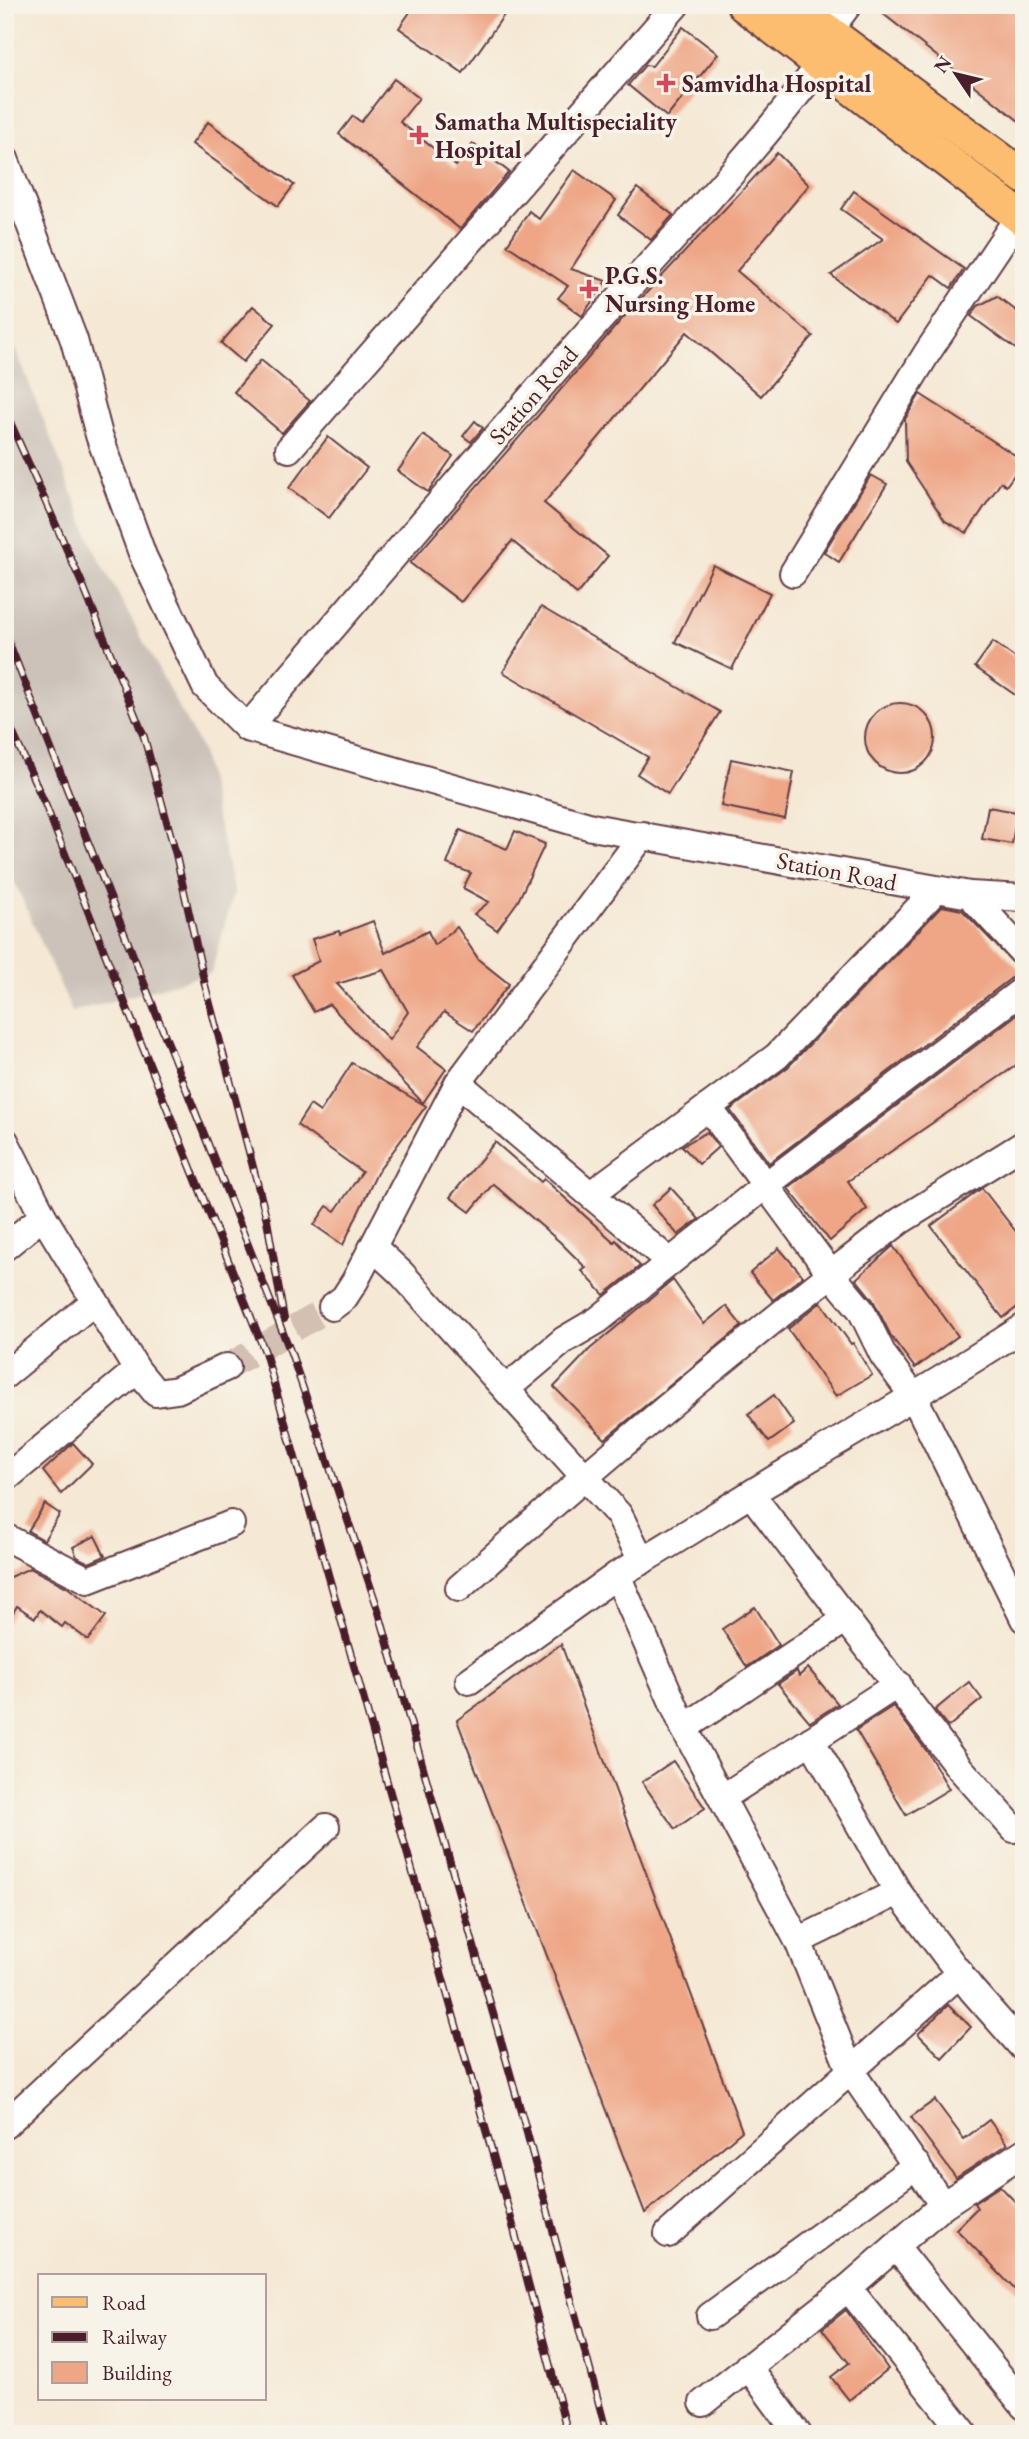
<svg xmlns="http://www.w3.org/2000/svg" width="1029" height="2439" font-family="'EB Garamond',serif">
<rect width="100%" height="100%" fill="#f7f3e8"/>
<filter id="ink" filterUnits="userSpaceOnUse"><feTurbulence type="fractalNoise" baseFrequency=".0143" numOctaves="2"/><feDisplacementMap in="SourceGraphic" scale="14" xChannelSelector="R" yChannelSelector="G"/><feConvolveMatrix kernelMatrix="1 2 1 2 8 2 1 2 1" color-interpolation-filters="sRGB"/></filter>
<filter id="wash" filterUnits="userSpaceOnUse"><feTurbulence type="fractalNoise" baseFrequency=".00686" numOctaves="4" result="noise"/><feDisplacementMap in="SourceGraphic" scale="28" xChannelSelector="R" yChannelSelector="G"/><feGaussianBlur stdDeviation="1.57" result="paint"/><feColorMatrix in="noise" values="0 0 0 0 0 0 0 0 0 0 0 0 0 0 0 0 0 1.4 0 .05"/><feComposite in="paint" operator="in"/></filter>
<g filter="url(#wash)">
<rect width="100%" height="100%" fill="#f5e8d4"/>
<path fill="#ccc2b9" d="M5,322l90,229 106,198 33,143 -23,81 -139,39 -67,-152z"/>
<g id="blocks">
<g fill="#eea686" fill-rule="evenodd">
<path d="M415,5h96l-48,68 -64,-45z"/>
<path d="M872,5h152v120z"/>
<path d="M683,27l35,27 -51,63 -39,-32 17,-20 7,1z"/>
<path d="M394,79l25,19 -19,24 56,44 17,-22 36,28 -49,57 -121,-95 14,-18 8,6z"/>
<path d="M208,122l86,63 -16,21 -86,-62z"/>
<path d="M777,153l32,32 -72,86 76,65 -52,60 -74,-64 -143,171 64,53 -31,38 -65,-53 -51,61 -51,-39 212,-244z"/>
<path d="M574,170l42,30 -45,69 35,12 -24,35 -24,-18 10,-12 -61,-41 22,-34 10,8z"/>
<path d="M637,188l36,27 -22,25 -33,-25z"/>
<path d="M854,191l110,78 -13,19 -18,-13 -37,49 -65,-49 52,-36 -42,-30z"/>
<path d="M997,296l27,21v38l-53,-39 7,-10z"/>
<path d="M253,306l22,18 -32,38 -22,-19z"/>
<path d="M261,360l49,41 -28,32 -48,-41z"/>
<path d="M920,394l104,67 -18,25 -5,-4 -34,51 -22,-12 -39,-59 -1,-43z"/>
<path d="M475,421l8,7 -12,14 -8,-6z"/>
<path d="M423,435l30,21 -25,36 -30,-21z"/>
<path d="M328,437l39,31 -38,50 -40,-30z"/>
<path d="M871,475l16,9 -48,78 -15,-10z"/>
<path d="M713,565l57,28 -38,76 -57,-27z"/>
<path d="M541,607l179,105 -52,82 -31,-20 11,-17 -145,-85z"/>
<path d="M993,642l31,22v37l-49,-34z"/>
<circle cx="900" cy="738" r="35"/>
<path d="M731,759l63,13 -9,47 -64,-13z"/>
<path d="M988,807l29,5 -5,32 -30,-5z"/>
<path d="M460,830l47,19 8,-18 30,13 -27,57 -21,29 -23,-16 15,-12 -26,-14 8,-15 -24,-9z"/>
<path d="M942,906l20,4 62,64 -10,2 -245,187 -39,-53 58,-43z"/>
<path d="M373,921l12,32 43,-22 6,14 23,-18 22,33 30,24 -36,47 -29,-19 -27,35 29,22 -23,34 -94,-99 -15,8 -22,-37 27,-14 -7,-22 27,-8 1,3zM384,970l24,42 -19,28 -52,-56z"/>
<path d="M1024,1009v51l-176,121 19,28 -37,32 -42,-53z"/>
<path d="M352,1063l74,43 -49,67 -34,72 -29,-20 13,-19 8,5 27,-39 -65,-47 13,-20 10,7z"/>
<path d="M707,1132l11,15 -19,17 -17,-18z"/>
<path d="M495,1142l46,40 3,-3 70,63 2,-2 24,26 -36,29 -22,-24 4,-3 -26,-26 -67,-58 -23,28 -20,-15z"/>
<path d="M671,1188l28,31 -21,16 -26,-30z"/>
<path d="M982,1188l42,54v60l-21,16 -72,-92z"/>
<path d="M893,1246l65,90 -43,32 -24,-32 -18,-36 -17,-21z"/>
<path d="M779,1248l24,28 -30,24 -23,-27z"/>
<path d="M673,1280l31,44 22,-18 16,20 -137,113 -51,-52 36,-38z"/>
<path d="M821,1302l30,42 2,-1 19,32 -36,21 -48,-67z"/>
<path d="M774,1395l20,29 -25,18 -21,-28z"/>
<path d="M73,1443l19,21 -31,30 -18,-23z"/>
<path d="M45,1504l15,10 -16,26 -16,-9z"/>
<path d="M95,1536l10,20 -16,7 -12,-6 -4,-10z"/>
<path d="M30,1568l37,19 39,29 -18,24 -23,-17 -3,4 -22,-17 -5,8 -18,-12 -12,20v-47z"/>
<path d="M755,1607l24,38 -32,22 -25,-38z"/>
<path d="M561,1644l181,487 -97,82 -188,-493z"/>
<path d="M808,1668l30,36 -28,18 -32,-38 19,-13 2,5z"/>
<path d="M969,1682l13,17 -34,28 -13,-17z"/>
<path d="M893,1706l35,47 21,36 -43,26 -50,-85z"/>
<path d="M673,1761l32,47 -30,21 -33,-47z"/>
<path d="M948,2005l23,22 -29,31 -24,-24z"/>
<path d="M935,2100l29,39 25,-19 18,24 -51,34 -45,-61z"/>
<path d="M1000,2186l24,25v88l-68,-70 21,-21 -3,-5z"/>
<path d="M846,2310l42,59 -39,31 -18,-23 18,-14 -27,-34z"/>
</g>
</g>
</g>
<g filter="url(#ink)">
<use href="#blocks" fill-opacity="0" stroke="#643d44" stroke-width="2"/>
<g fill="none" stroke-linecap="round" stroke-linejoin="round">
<path stroke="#d3c0b2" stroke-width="26" stroke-dasharray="26 13" stroke-linecap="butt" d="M227,1367l105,-60"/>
<defs>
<g id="minor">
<path d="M828,32l20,-27"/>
<path d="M5,159l69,181 25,95 44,121 62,130 42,42 345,99 378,68 54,3"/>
<path d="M289,449l387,-444"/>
<path d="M793,573l134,-220 92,-137"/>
<path d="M247,728c110,-129 219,-258 332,-385 82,-93 168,-180 242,-280"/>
<path d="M970,895l54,59"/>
<path d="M458,1083l211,178"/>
<path d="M5,1141l38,75 94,154 19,23 21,-3 50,-23"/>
<path d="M1024,1144l-124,77 -69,53 30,36 22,45 31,42 110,222"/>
<path d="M591,1194l186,-138 159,-166"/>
<path d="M5,1247l38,-31"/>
<path d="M373,1247l28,26 218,242 23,46"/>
<path d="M332,1307l12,-9 11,-17 103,-198 185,-248"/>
<path d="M5,1375l90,-74"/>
<path d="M507,1388l57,-48 34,-20 168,-135 258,-196"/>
<path d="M5,1479l132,-109"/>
<path d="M751,1494l206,271 57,64"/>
<path d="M5,1537l83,43 143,-56"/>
<path d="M459,1588c121,-109 244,-213 372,-314l-123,-167"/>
<path d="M469,1681l148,-106"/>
<path d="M684,1728l162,-109"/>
<path d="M811,1740l87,152 74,98 52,59"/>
<path d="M722,1798l176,-114"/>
<path d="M798,1941l100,-49"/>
<path d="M5,2125l321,-298"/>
<path d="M943,2205l-93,-135 -52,-129 -114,-213 -67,-153c52,-29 100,-61 151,-92 86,-51 172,-101 256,-156"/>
<path d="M668,2234l292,-261"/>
<path d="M896,2247l128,159"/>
<path d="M848,2288l117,146"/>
<path d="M710,2316l207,-151"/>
<path d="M748,2366l50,68"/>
<path d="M703,2403l145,-115 95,-83 81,-53"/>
</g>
<g id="major">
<path d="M744,5l280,215"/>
<path d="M792,5l232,172"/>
</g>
</defs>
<use href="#minor" stroke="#643d44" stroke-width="30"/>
<use href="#major" stroke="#643d44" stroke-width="37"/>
<use href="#minor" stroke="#fff" stroke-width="26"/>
<use href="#major" stroke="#fcbd6f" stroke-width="33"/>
<defs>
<g id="rail">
<path d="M5,411l79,177 60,149 32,118 29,130 62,235 17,99"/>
<path d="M5,633l286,720 87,256 149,524 80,301"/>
<path d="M5,716l40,88 220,548 247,870 56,212"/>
</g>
</defs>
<use href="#rail" stroke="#4a1f2b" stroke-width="8"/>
<use href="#rail" stroke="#f7f3e8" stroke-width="5" stroke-dasharray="16" stroke-linecap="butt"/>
</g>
</g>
<g fill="#d1495b" stroke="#f7f3e8" stroke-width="2.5">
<path d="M662.5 72.5h7v7h7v7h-7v7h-7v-7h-7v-7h7z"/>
<path d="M415.5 124.5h7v7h7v7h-7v7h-7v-7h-7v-7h7z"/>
<path d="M585.5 278.5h7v7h7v7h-7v7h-7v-7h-7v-7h7z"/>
</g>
<g text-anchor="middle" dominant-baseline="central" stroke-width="7" stroke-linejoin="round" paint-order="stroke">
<g font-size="24" font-weight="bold" fill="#4a1f2b" stroke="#f7f3e8" text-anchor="start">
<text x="682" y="83">Samvidha Hospital</text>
<text x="435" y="121">Samatha Multispeciality<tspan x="435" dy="28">Hospital</tspan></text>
<text x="605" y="275">P.G.S.<tspan x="605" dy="28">Nursing Home</tspan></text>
</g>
<g font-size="24" fill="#4a1f2b" stroke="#f7f3e8">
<text transform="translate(533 395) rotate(-49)">Station Road</text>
<text transform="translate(837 871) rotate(11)">Station Road</text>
</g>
</g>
<rect width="1029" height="2439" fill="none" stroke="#f7f3e8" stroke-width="28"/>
<rect x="38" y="2274" width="228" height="126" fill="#f7f3e8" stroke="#b29e9c" stroke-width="2"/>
<rect x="52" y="2297" width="35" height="10" fill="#fcbd6f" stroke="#b29e9c" stroke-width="2"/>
<text x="102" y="2310" font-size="21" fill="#4a1f2b">Road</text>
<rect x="52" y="2332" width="35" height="10" fill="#4a1f2b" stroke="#b29e9c" stroke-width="2"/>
<text x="102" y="2344" font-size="21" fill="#4a1f2b">Railway</text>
<rect x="52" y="2362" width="35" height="21" fill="#eea686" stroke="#b29e9c" stroke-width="2"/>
<text x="102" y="2380" font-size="21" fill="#4a1f2b">Building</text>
<g transform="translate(956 74) rotate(305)" stroke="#f7f3e8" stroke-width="5" paint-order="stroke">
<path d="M0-5L12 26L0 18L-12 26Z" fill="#4a1f2b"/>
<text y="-10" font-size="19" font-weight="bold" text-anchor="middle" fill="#4a1f2b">N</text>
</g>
</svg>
